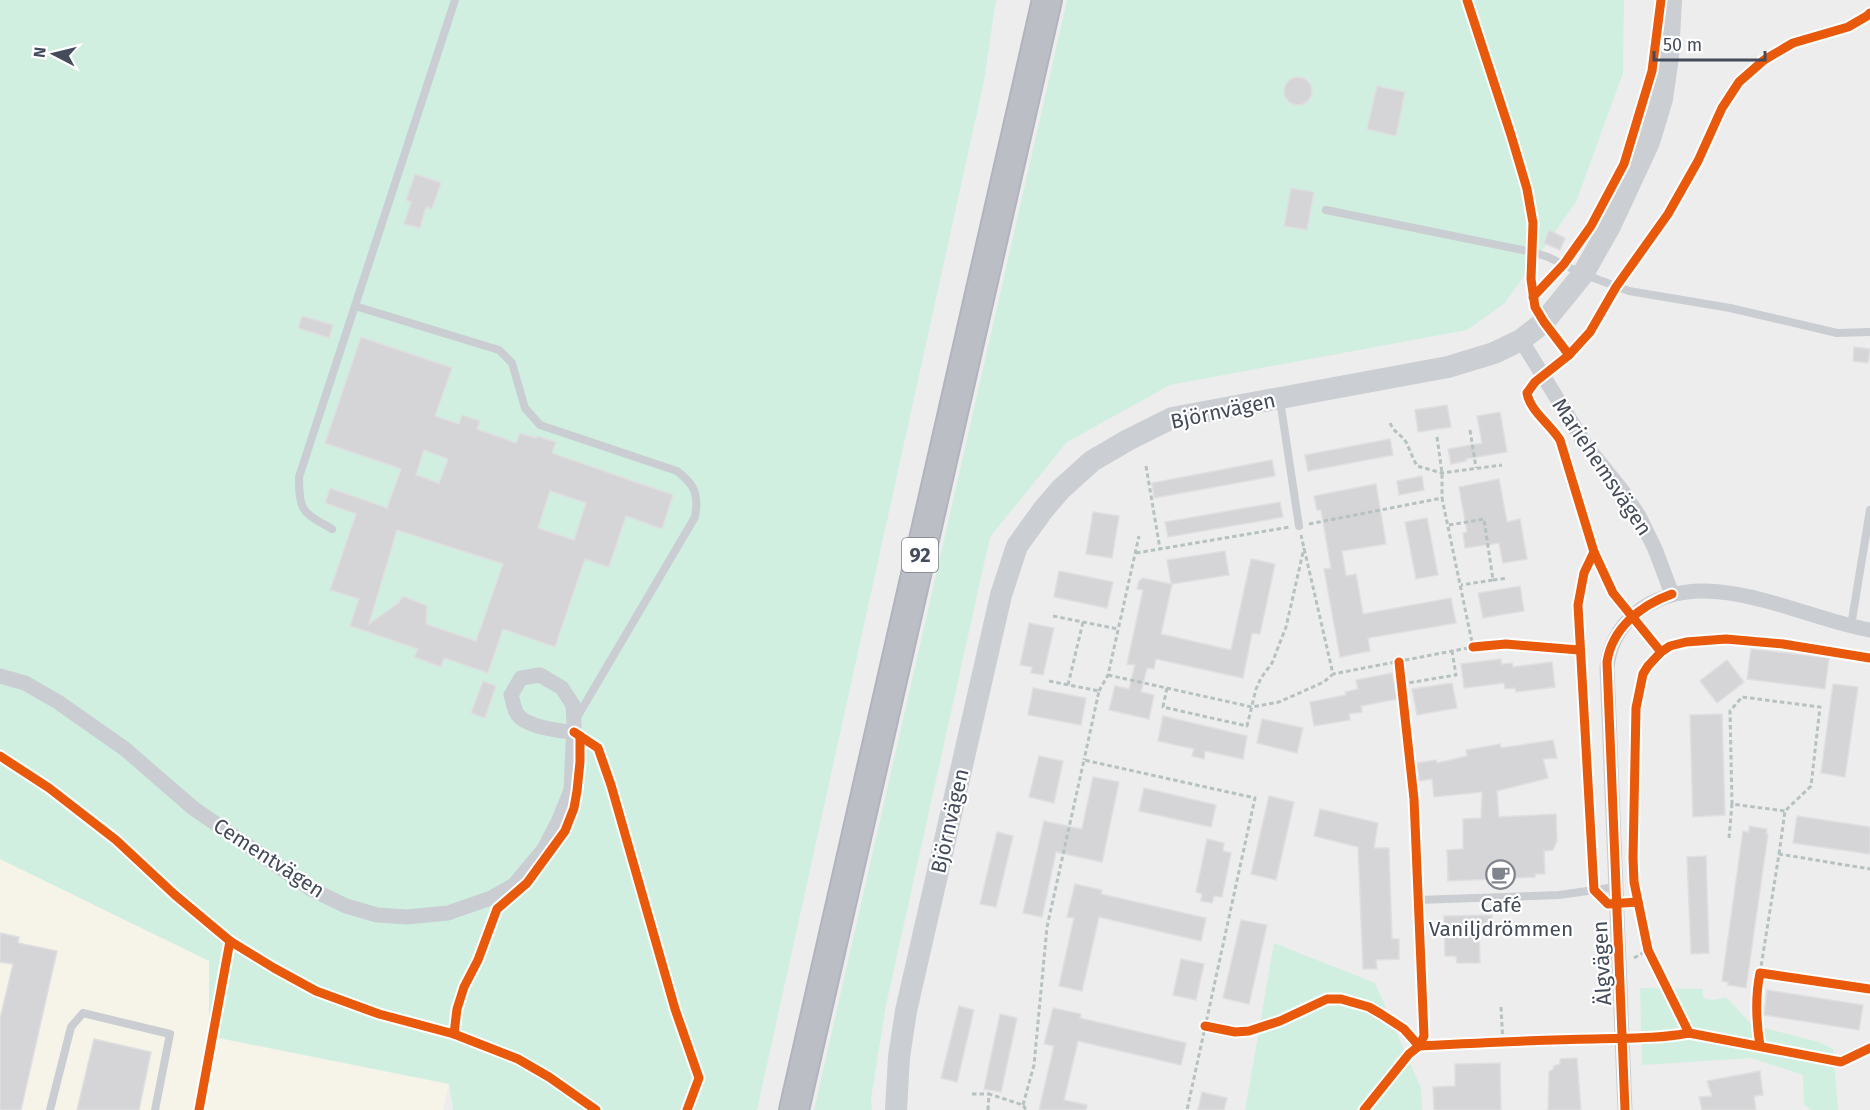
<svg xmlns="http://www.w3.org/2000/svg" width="1870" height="1110" font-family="'Fira Sans',sans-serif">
<rect width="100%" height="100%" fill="#eeeded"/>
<path fill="#f6f4e8" d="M0,859l209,102v75l240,48 -6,26h-443z"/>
<g fill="#d0efe1">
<path d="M0,0h996l-12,81 -227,1029h-304l-4,-26 -240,-48v-75l-209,-102z"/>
<path d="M1067,0h557l-1,73 -47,129 -71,101 -38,27 -297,55 -103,57 -77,95 -104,468 -15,94 1,11h-58z"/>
<path d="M1274,943l101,40 46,105 1,22h-177z"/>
<path d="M1640,988l63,1v8c7,5 15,2 23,0l26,28 67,17 14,7 5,61h-27l-7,-5 -1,-30 -52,-17 -109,7z"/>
</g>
<g fill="#d5d5d7" stroke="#dfdee0" stroke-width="1.5" fill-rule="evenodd">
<circle cx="1298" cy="91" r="14"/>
<path d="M1377,86l28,6 -9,44 -29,-7z"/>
<path d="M415,174l26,9 -9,26 -6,-2 -6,21 -16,-4 7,-22 -5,-2z"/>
<path d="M1291,188l23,4 -7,38 -23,-4z"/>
<path d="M1549,230l16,8 -5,12 -16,-7z"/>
<path d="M302,316l31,9 -4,13 -31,-10z"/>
<path d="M361,337l91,31 -17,48 24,8 3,-9 18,6 -3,8 39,14 4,-10 16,5 1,-2 19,6 -4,11 121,42 -11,34 -36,-13 -17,51 -24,-8 -30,88 -52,-18 -15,44 -44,-15 -3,9 -27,-10 4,-8 -68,-23 9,-27 -29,-9 26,-76 -31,-11 5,-15 57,20 14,-39 -76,-26zM424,450l24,9 -9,24 -23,-8zM550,491l36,12 -12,37 -36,-12zM397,530l106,34 -27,77 -50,-17 1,-18 -24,-10 -5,7 -29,21z"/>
<path d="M1854,347l16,2 -2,14 -15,-2z"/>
<path d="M1447,405l4,22 -33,5 -3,-22z"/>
<path d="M1500,412l7,40 -41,7v2l-15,3 -3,-15 34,-6 -5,-27z"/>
<path d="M1390,439l3,16 -85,16 -3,-16z"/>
<path d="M1272,460l3,16 -121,22 -2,-15z"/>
<path d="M1422,476l2,14 -25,5 -2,-14z"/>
<path d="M1499,479l8,43 13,-3 7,40 -24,4 -4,-20 -34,5 -2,-15 4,-1 -8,-45z"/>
<path d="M1376,484l10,60 -44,7 4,25 10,-2 7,40 88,-16 5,25 -88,15 2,13 -30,6 -16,-88 7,-1 -10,-58h-4l-3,-14z"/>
<path d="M1280,502l3,15 -115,20 -3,-15z"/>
<path d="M1093,512l26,4 -7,42 -26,-4z"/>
<path d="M1427,518l11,57 -22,4 -11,-57z"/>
<path d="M1225,551l4,24 -57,9 -11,50 70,16 20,-91 24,5 -15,70 -8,-1 -9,45 -87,-19 -2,10 -7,-1 -6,24 13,3 -5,24 -40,-9 6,-24 14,3 6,-24 -8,-1 16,-74 -6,-1 2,-8 4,-3 28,6 -4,-24z"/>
<path d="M1059,571l54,11 -6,26 -53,-11z"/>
<path d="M1520,586l4,25 -41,7 -5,-25z"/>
<path d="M1029,623l25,5 -11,47 -12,-2 1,-6 -12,-2z"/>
<path d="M1751,649l78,9 -4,31 -78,-10z"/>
<path d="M1501,659v5l11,-1 1,4 39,-5 3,25 -39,5 -1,-4 -10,1 -1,-6 -40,5 -3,-24z"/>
<path d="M1727,660l17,22 -27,21 -17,-22z"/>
<path d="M1392,673l5,26 -36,7 1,6 -13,2 1,6 -36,6 -4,-24 36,-7 -1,-3 13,-3 -2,-9z"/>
<path d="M483,681l13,5 -11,32 -14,-5z"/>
<path d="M1452,683l5,25 -40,7 -5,-26z"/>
<path d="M1833,684l25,3 -13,90 -24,-4z"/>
<path d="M1033,688l53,10 -5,27 -53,-10z"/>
<path d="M1722,714l3,101 -32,2 -3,-102z"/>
<path d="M1163,716l84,20 -4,23 -38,-8 -1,8 -12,-3 2,-7 -36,-8z"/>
<path d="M1262,719l41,9 -6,25 -40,-10z"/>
<path d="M1553,740l4,18 -14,1 5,19 -51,13 2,26 57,-3 1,27 -4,9 -9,1 1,23h-10v3l-87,4 -1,-31 16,-1v-30l18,-1 1,-26 -48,5 -2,-18 -13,2 -2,-18 19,-3 1,3 30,-7 -1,-6 34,-6 1,4z"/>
<path d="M1039,756l24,5 -9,42 -25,-6z"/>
<path d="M1093,777l26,5 -17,80 -46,-10 -14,65 -19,-4 21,-92 38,8z"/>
<path d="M1144,788l72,17 -5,22 -72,-16z"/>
<path d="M1269,796l25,6 -18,78 -25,-6z"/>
<path d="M1320,809l58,14 -4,25h15l3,91h7v20l-23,1 1,9h-14l-5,-122 -44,-11z"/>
<path d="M1797,816l73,11v27l-77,-11z"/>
<path d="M1749,826l18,3 -1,5h2l-22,154 -18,-3v-3l-6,-1 21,-150 6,1z"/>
<path d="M997,832l16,4 -17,71 -16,-3z"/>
<path d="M1207,839l17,4 -1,8 8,2 -9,44 -8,-1 -2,7 -11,-2 1,-7 -6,-2z"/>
<path d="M1706,856l3,97 -18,1 -4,-97z"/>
<path d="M1075,884l27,6 -1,4 105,24 -5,23 -102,-24 -17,74 -23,-5 15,-68 -7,-1z"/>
<path d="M1492,915v12l-13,1 1,35h-23l-1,-7h-11l-1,-40z"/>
<path d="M1241,920l26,5 -18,79 -26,-6z"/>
<path d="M0,933l19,4 -1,6 39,8 -36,159h-21v-91l13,-55 -13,-2z"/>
<path d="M1181,959l23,5 -8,36 -23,-5z"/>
<path d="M1767,990l96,15 -4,25 -95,-15z"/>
<path d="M959,1006l15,4 -17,72 -16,-4z"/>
<path d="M1053,1008l28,6 -1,4 106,25 -5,22 -103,-24 -14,59 23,5 -1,5h-47l15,-64 -10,-2z"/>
<path d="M1000,1014l17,4 -16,74 -17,-3z"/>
<path d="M94,1039l57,13 -12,58h-62z"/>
<path d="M1577,1058l4,52h-33l1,-38 4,-3 1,-3 6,-2v-5z"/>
<path d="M1500,1063l1,47h-67l-1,-23 22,-1v-22z"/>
<path d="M1760,1071l3,24 -9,1 2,14h-54l-3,-13 13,-1 -5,-15z"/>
<path d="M1202,1092l25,6 -3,12h-26z"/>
</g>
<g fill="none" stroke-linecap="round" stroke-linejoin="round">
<defs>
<path id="highway" d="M794,1110l253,-1110"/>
</defs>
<use href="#highway" stroke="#b2b4bd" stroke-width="32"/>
<g stroke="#b6c2c1" stroke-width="3" stroke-dasharray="4.5 3" stroke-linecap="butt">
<path d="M1390,423c5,11 10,10 16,19 4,8 7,17 11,24l25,7 60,-8"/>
<path d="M1470,430l6,38"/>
<path d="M1437,437l5,36v25"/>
<path d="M1146,466l14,83"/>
<path d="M1309,524l133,-26 31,149 -140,27"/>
<path d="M1449,525l35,-6 9,61 -32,5"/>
<path d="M1136,553l154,-26"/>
<path d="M1493,580l15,-2"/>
<path d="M1053,616l65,13"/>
<path d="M1108,675l144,32 27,-5 45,-20 9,-8 -32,-139"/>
<path d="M1049,681l50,10 -15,69"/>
<path d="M1402,684l54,-9 -4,-24"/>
<path d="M1068,685l15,-63"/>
<path d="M1167,688l-4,19 84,19 9,-37 5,-11 11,-15 14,-36 18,-79"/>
<path d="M1099,691l9,-16 31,-139"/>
<path d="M1729,838l3,-34"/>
<path d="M1779,854l6,-43 26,-25 9,-79 -78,-10 -12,14 2,93 53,7"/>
<path d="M1634,958l14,-8"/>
<path d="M1760,973l19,-119 91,15"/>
<path d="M1501,1007l2,36"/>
<path d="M972,1094h17"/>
<path d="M1023,1105l11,-40 13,-138 37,-167 171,38 -68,312"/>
<path d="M988,1110l1,-16 34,11 3,5"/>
</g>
<g stroke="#cacdd1" stroke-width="8">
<path d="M1326,210l206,42 16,5 35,17 46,17 101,17 107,25 33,-1"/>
<path d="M355,306l144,44 13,13 13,45 15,17 137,46c18,14 22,23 18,46l-119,202"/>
<path d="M1280,400l19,126"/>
<path d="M332,529c-29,-17 -33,-16 -33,-52l156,-477"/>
<path d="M1851,626l19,-116"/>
<path d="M1418,900l141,-5 57,-8"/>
<path d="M50,1110l21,-83 12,-14 87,21 -15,76"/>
</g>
<g stroke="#cacdd1" stroke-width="15">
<path d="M1521,340l66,107 34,42 18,27 16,33 17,45"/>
<path d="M0,676l25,7 33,19 67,47 68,59 118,81 35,17 31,9 30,2 41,-4 43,-15 23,-13 30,-36 15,-29 12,-30 3,-67 -1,-18 -11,-17 -22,-13 -19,3 -10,17c2,6 3,14 6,19 9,13 42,17 57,18"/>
<path d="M1625,1110l-18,-442c2,-22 11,-40 29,-55 66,-53 163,5 234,17"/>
</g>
<path stroke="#cbced2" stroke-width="22" d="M896,1110l3,-53 7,-46 95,-416 16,-49 26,-36 18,-21 31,-28 36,-21 44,-22 276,-51 46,-14 27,-13 23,-18 39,-48 27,-48 39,-84 13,-43 6,-42 3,-57"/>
<use href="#highway" stroke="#bbbec5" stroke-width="28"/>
<defs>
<g id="cycleway">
<path d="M1467,0l44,135 16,54 6,34 -2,56 4,28 9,15 25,33"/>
<path d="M1533,297l31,-33 27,-38 33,-62 28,-93 9,-71"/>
<path d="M1594,552l19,41 48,59"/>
<path d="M1473,647l33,-3 73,6"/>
<path d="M574,732l24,16 13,37 64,224 24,69 -12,32"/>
<path d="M0,756l49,32 67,52 59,55 55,46 44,27 42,23 63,23 75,20 64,25 31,18 47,33"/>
<path d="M1638,902l-30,2 -14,-14 -16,-285 6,-32 10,-21 -34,-112c-10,-16 -30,-29 -33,-47l8,-11 34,-27 21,-23 26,-45 52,-73 30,-53 24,-53 17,-26 25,-22 29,-17 55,-16 19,-11 3,-3"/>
<path d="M1205,1026l30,6 14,-1 31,-10 47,-22h14l28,8 12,7 23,15 15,17c58,-3 116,-6 174,-7 32,-1 64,0 96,-6l152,29 29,-14"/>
<path d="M1689,1033l-41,-83 -14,-68 -1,-24 3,-150 7,-34 5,-8 13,-14 9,-6 16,-4 40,-3 57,5 87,14"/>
<path d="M454,1034l3,-25 7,-22 14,-27 19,-51 30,-26 38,-52 9,-23 3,-17 3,-29v-26"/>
<path d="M1760,1046c-4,-25 -5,-49 0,-73l110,16"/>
<path d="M199,1110l31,-169"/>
<path d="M1364,1110l45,-56 10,-8 5,-10 -10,-237 -15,-137"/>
<path d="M1625,1110l-18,-448c5,-34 34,-57 65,-68"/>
</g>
</defs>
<use href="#cycleway" stroke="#fff" stroke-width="13"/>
<use href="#cycleway" stroke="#e8590c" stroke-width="9"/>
</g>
<defs>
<symbol id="cafe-ring" viewBox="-11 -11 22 22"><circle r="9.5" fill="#fff" stroke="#80848d" stroke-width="1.5"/><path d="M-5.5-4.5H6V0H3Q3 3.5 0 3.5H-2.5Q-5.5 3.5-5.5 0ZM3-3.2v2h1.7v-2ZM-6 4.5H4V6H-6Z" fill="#80848d"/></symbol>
</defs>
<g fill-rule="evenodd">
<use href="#cafe-ring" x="1484" y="858" width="33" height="33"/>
</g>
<g text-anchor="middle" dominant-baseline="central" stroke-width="4.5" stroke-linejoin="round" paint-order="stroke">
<rect fill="#fff" stroke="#7c818c" stroke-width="1.5" x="902" y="538" width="36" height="34" rx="4.5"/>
<g font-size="20" font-weight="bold" fill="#444b5a">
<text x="920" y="555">92</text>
</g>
<g font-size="21" fill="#444b5a" stroke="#fff">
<text transform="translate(1223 411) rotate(-12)">Björnvägen</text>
<text transform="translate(1602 467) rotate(56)">Mariehemsvägen</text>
<text transform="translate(950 821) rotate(-77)">Björnvägen</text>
<text transform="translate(269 858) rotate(33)">Cementvägen</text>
<text transform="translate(1602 963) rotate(-93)">Älgvägen</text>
</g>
<g font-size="21" fill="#444b5a" stroke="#fff">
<text x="1501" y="905">Café<tspan x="1501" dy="24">Vaniljdrömmen</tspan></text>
</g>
</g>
<g transform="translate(54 54) rotate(277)" stroke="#ffffff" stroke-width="4.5" paint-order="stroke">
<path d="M0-4.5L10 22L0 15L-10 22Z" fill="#444b5a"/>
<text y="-9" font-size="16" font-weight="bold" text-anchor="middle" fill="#444b5a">N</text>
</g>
<path d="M1654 51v9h111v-9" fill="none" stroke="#444b5a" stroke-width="3"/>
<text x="1663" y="51" font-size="18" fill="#444b5a" stroke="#ffffff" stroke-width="4.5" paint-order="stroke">50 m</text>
</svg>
